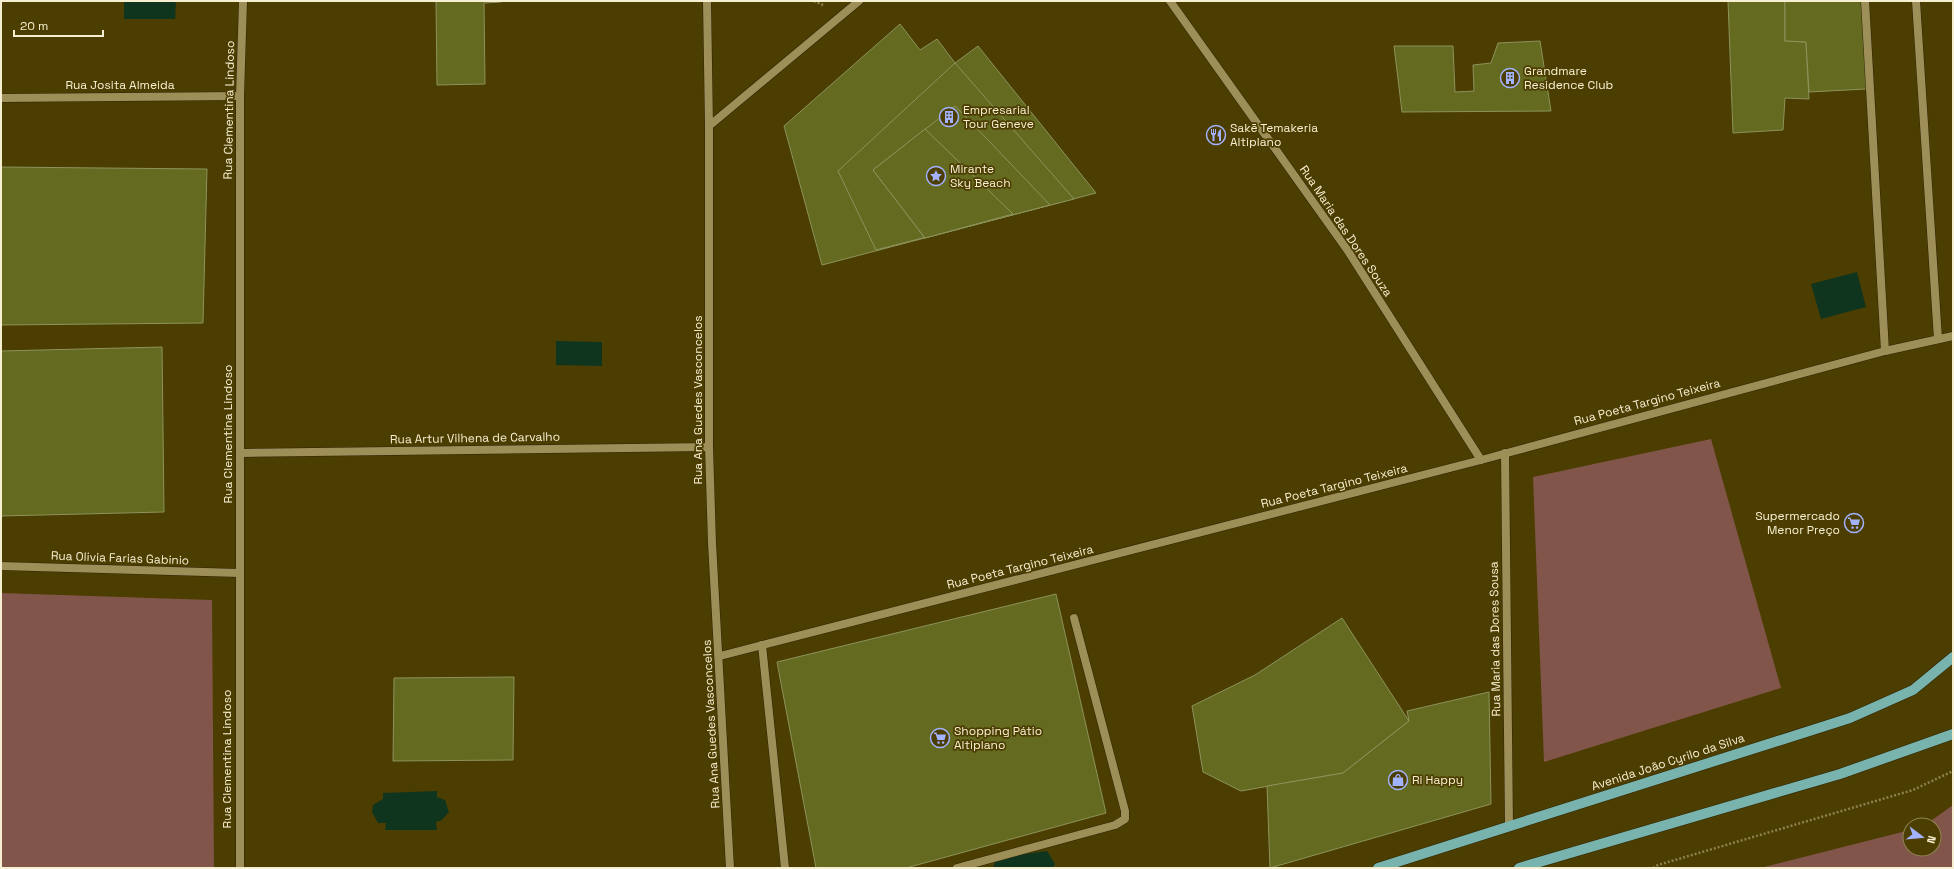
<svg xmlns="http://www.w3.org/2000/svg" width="1954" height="869" font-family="'Space Grotesk',sans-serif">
<rect width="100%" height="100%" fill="#4c3d00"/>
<g fill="#81554a">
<path d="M1711,439l70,249 -237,74 -11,-285z"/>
<path d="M1,593l211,7 2,268h-213z"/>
<path d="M1953,805v63h-193l150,-38v19h24v-24h-9z"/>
</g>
<g fill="#10351f">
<path d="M124,1h52l-1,18h-51z"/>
<path d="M1857,272l9,35 -45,12 -10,-35z"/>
<path d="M556,341l46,1v24l-46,-1z"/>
<path d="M437,791v6l8,3 4,12 -7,8 -6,2 1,8h-52l1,-7h-8l-6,-11 1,-7 10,-6v-6z"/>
<path d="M1047,851l8,13 -2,4h-60l3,-10z"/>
</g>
<g fill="#646b20" stroke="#8c935c">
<path d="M436,1h65v1l-17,1 1,81 -48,1z"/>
<path d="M1728,1h57v40l21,1 3,57 -24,-1 -2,32 -50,3z"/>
<path d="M1785,1h78l3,88 -57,3 -3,-50 -21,-1z"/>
<path d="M900,24l20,26 17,-11 18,24 23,-17 118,147 -274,72 -38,-139z"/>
<path d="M1540,41l11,70 -149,1 -8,-66h59l2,46 19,-1 -1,-26 18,-2 7,-20z"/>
<path d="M955,63l119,136 -198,51 -38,-79z"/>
<path d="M955,106l12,12 83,87 -125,33 -52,-68z"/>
<path d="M925,129l88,85 -88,24 -52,-68z"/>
<path d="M1,167l206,2 -4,154 -202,2z"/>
<path d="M162,347l2,165 -163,4v-165z"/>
<path d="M1056,594l50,219 -200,55h-90l-39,-206z"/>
<path d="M1342,618l67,103 -66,52 -102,18 -38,-19 -11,-66 63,-31z"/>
<path d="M514,677l-1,83 -120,1 1,-83z"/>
<path d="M1489,692l2,112 -221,64 -3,-82 76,-13 66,-52 -2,-10z"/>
</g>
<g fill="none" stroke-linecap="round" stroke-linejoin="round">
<defs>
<g id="service">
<path d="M1865,1l20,350"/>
<path d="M1916,1l22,338"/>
<path d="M762,645l23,223"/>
<path d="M957,868l158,-43 10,-6v-8l-51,-193"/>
</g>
<g id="minor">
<path d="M707,1l2,125v321l3,96 18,325"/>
<path d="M1170,1l178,250 133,209"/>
<path d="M1,98l239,-2"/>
<path d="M709,126l150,-125"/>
<path d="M241,453l468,-6"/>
<path d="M1505,453l4,373"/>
<path d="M1,566l238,7"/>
<path d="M720,656l761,-196 404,-109 68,-15"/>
<path d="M240,868v-772l3,-95"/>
</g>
<g id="primary">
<path d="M1378,868l472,-150 63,-28 40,-33"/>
<path d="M1519,868l321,-94 113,-40"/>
</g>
</defs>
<use href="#service" stroke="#2d2507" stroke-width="9"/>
<use href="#minor" stroke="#2d2507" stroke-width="9"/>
<use href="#primary" stroke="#2d2507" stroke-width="11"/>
<g stroke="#8e8151" stroke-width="2.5" stroke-dasharray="2 2" stroke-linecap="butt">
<path d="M814,1l9,4"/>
<path d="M1653,868l5,-3 255,-75 40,-19"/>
</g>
<use href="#service" stroke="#9e8f58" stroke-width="8"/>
<use href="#minor" stroke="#9e8f58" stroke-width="8"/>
<use href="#primary" stroke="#78b4ad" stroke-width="10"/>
</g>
<defs>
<symbol id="building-ring" viewBox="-11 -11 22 22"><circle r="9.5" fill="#4c3d00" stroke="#a2b2fd" stroke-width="1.5"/><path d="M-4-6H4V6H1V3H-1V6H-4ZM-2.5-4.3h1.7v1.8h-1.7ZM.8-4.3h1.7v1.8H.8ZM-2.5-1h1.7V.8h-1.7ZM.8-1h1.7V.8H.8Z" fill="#a2b2fd"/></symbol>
<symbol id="restaurant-ring" viewBox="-11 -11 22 22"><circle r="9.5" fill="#4c3d00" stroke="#a2b2fd" stroke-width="1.5"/><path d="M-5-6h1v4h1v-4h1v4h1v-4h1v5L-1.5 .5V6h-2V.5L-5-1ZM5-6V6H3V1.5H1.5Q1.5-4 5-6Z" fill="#a2b2fd"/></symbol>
<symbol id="sight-ring" viewBox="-11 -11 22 22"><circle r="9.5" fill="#4c3d00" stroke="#a2b2fd" stroke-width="1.5"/><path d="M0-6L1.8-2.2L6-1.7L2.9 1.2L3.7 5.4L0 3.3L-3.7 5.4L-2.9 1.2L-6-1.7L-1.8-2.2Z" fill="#a2b2fd"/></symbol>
<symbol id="supermarket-ring" viewBox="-11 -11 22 22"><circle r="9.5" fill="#4c3d00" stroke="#a2b2fd" stroke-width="1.5"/><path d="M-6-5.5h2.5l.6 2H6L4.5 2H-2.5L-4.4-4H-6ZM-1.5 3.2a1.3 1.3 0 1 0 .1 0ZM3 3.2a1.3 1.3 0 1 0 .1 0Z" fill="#a2b2fd"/></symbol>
<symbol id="shop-ring" viewBox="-11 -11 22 22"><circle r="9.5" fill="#4c3d00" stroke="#a2b2fd" stroke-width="1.5"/><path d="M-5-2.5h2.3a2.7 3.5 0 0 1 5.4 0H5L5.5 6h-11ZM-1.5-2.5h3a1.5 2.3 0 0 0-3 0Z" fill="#a2b2fd"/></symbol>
</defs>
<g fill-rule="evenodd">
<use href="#building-ring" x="1499" y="67" width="22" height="22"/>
<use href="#building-ring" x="938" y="106" width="22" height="22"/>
<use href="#restaurant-ring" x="1205" y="124" width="22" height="22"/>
<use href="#sight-ring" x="925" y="165" width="22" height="22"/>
<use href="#supermarket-ring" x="1843" y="512" width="22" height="22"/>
<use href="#supermarket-ring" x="929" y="727" width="22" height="22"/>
<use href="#shop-ring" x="1387" y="769" width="22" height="22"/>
</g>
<g text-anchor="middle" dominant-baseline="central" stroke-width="3.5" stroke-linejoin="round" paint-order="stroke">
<g font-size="12" fill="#f7efd2" stroke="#4c3d00" text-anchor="start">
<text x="1524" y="71">Grandmare<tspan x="1524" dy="14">Residence Club</tspan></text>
<text x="963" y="110">Empresarial<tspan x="963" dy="14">Tour Geneve</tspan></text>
<text x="1230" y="128">Sakē Temakeria<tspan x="1230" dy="14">Altiplano</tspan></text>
<text x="950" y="169">Mirante<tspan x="950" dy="14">Sky Beach</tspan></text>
<text x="1840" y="516" text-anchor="end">Supermercado<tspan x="1840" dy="14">Menor Preço</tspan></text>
<text x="954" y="731">Shopping Pátio<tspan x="954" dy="14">Altiplano</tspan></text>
<text x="1412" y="780">Ri Happy</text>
</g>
<g font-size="12" fill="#f7efd2" stroke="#4c3d00">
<text x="120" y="85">Rua Josita Almeida</text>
<text transform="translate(229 110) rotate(-89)">Rua Clementina Lindoso</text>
<text transform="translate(1346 231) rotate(56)">Rua Maria das Dores Souza</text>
<text transform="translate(698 400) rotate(-90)">Rua Ana Guedes Vasconcelos</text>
<text transform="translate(1647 402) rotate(-15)">Rua Poeta Targino Teixeira</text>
<text transform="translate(228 434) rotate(-90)">Rua Clementina Lindoso</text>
<text transform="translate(475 438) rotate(-1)">Rua Artur Vilhena de Carvalho</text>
<text transform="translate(1334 486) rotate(-14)">Rua Poeta Targino Teixeira</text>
<text transform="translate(120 558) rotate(2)">Rua Olivia Farias Gabinio</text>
<text transform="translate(1020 567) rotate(-14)">Rua Poeta Targino Teixeira</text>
<text transform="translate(1495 639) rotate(-91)">Rua Maria das Dores Sousa</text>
<text transform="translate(711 724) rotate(-93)">Rua Ana Guedes Vasconcelos</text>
<text transform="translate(227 759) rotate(-90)">Rua Clementina Lindoso</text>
<text transform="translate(1668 762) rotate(-18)">Avenida João Cyrilo da Silva</text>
</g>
</g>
<rect width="1954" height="869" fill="none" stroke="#f7efd2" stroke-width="4"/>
<g transform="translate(1922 837) rotate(106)"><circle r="19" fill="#4c3d00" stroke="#908454"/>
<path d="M0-3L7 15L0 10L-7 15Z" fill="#a2b2fd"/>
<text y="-6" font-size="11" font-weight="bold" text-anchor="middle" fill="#f7efd2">N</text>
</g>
<path d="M14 30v6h89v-6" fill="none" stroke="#f7efd2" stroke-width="2"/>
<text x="20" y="30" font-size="12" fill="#f7efd2" stroke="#4c3d00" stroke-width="3" paint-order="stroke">20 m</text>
</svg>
